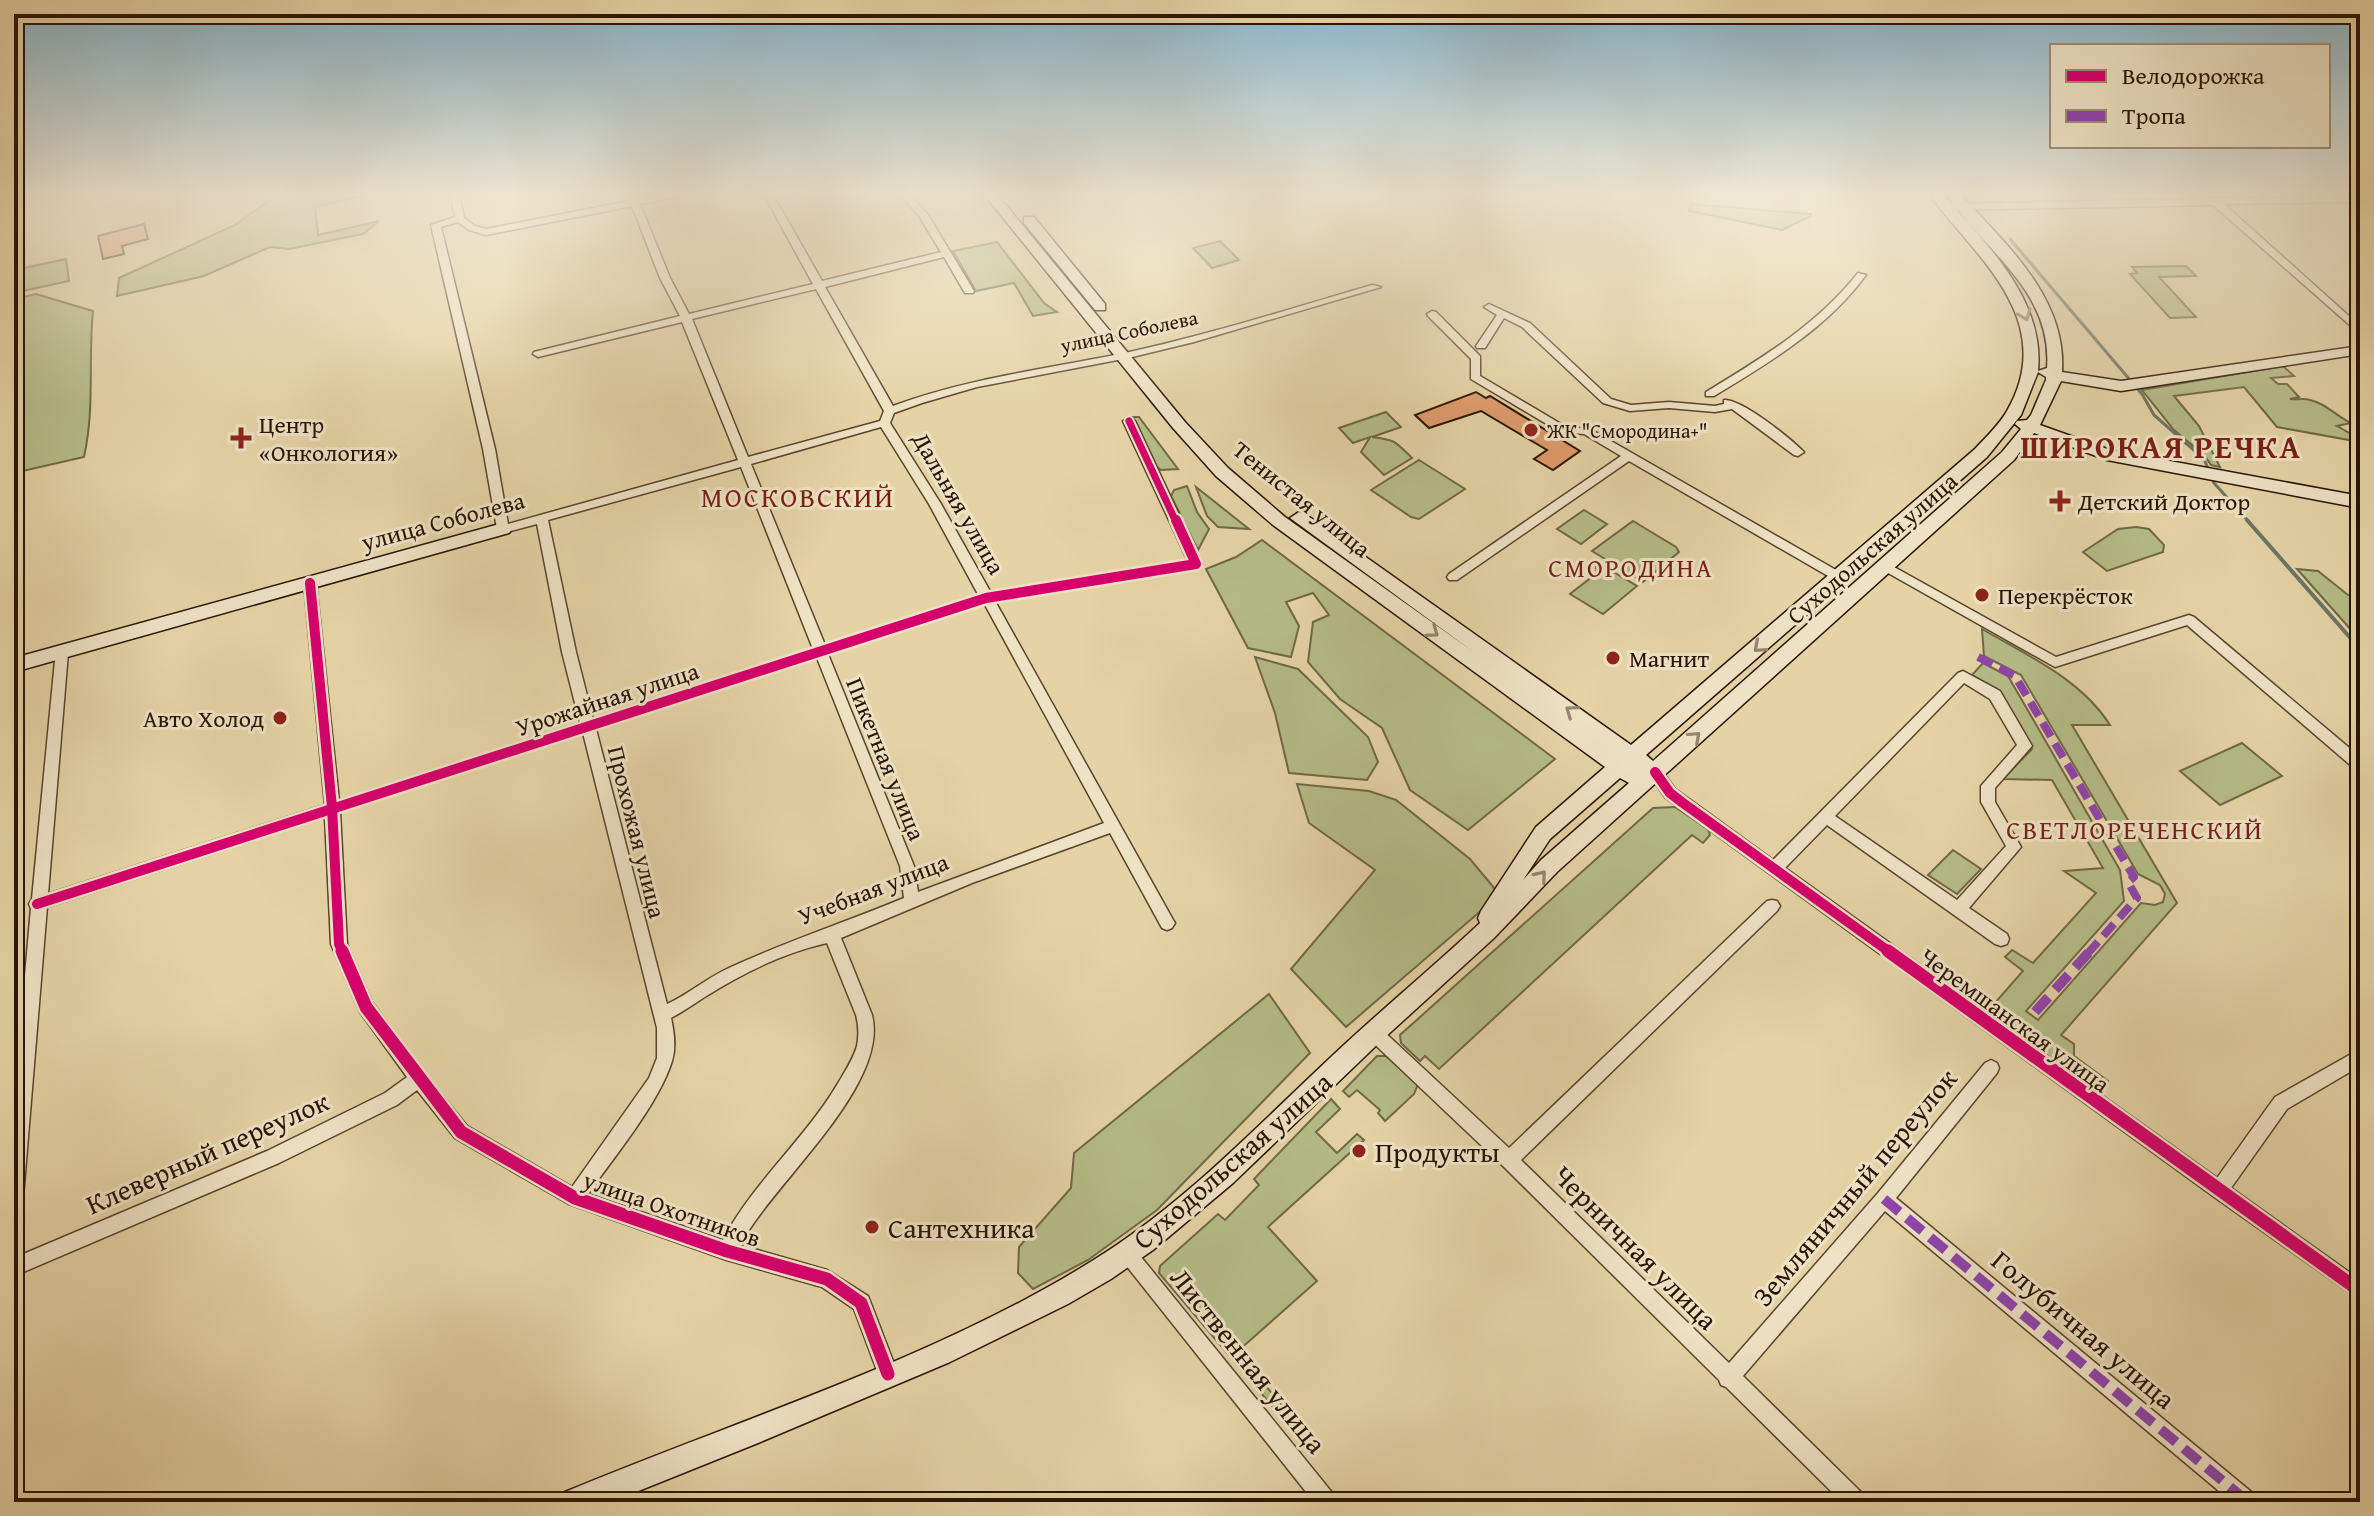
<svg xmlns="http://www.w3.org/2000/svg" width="2374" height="1516" font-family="'Gentium Book Plus',serif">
<rect width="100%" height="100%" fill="#e5d3a6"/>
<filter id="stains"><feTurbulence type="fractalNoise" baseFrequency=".0025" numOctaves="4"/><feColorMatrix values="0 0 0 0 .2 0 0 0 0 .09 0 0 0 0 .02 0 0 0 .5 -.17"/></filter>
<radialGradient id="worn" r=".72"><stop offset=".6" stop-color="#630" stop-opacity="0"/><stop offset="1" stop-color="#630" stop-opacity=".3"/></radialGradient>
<g fill="#b5bc87" stroke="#706846" stroke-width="2">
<path d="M280,193h94l-59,14 3,28 61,-14 -16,13 -74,15 -19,-2 -66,29 -87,20 2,-18 116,-53z"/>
<path d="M1691,204l120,10v2l-29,14 -93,-19z"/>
<path d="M1220,241l19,19 -27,8 -19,-20z"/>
<path d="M997,242l47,61 13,9 -24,4 -19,-33 -38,8 -23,-40z"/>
<path d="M66,259l3,22 -55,12v-23z"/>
<path d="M2186,266l10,10 -37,1 37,40 -26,1 -40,-44 7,-1 -5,-6z"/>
<path d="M36,294l57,17c-5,50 2,97 -9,146l-70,16v-174z"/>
<path d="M2283,366l11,10 -23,2 7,6h9l12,13 -9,2c7,1 14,-1 20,1 16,3 27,17 41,23l-14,3 23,13v3l-83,-15 -33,-40 -70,9 25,30 21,41 -9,-2 -6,-9 -31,-26 -32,-40z"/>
<path d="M1386,412l15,15 -29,10c23,3 22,3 40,21l-28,17 -23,-23 9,-15 -17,6 -14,-15z"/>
<path d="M1133,417h6l39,52 -17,1 -4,-3z"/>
<path d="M1419,460l46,29 -46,30 -8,-2 -40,-27z"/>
<path d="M1187,486l10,26 12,17 -11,21 -27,-54 3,-6z"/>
<path d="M1196,487l53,42 -31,-2 -11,-11z"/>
<path d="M1584,510l23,14 -26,20 -24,-15z"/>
<path d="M1633,521l43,26 3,5 -36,30 -51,-31z"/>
<path d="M2136,527l13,2 15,16 -1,7 -56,19 -24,-19 35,-23z"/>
<path d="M1262,540l293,219 -87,71 -58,-40 -28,-62 -42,-29 -32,-37 5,-40 16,-7 -16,-22 -27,9 13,24 -8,31 -43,-9 -42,-79 30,-12z"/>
<path d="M1595,561l42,25 -34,28 -33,-20 27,-21z"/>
<path d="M2297,569l21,2 30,24 12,-2v47z"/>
<path d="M1982,629c46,27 99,50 128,96h-38l105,178 -116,132 13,9v12l34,25 -10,14 -112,-82 37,-42 -18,-14 7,-7 21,13 63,-70 -32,-22 39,-3 -51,-88 -49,-1 29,-30 -35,-60 -25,-14 11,-12 25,13 112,194 4,31 -98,110 12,9 103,-117 14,2 8,-3 2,-8 -5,-9 -22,-11 -117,-199 -37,-19z"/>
<path d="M1255,657l43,12 70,68 10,25 -11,18 -78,-7 -14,-60z"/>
<path d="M2242,743l40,33 -62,29 -40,-34z"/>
<path d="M1297,784l72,7 27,9 74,59 25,30 -5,14 -144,124 -55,-58 84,-99 -66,-47z"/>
<path d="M1675,807l33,22 2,6 -7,8 -11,-8 -253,234 -14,-13 -5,5 -19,-18 -1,-8 253,-227z"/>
<path d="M1953,850l28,19 -24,25 -29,-19z"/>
<path d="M1269,994l41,59 -153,157 -69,50 -55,29 -15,-16 1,-26 52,-59 3,-35z"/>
<path d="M1377,1056h9l32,28 -4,10 -29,27 -7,-8 2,-3 -23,-20 -8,7 -6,-6z"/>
<path d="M1331,1099l9,10 -24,23 21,21 20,-19 7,6 -96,87 49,54 -79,70 48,60 -14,-5 -113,-133 1,-7 58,-52 7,6 34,-35 -5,-6z"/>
</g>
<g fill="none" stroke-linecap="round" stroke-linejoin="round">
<path stroke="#6b7666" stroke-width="3" d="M2010,239l132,155 12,21 50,44 10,24 35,39"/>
<path stroke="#6b7666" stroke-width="4" d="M2247,520l113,129"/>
</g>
<g fill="#df9b6d" stroke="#2a1405" stroke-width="2">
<path d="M144,224l4,15 -26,7 2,8 -21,5 -5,-23z"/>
<path d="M1476,392l10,6 4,-2 90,55 -27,19 -19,-11 13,-9 -66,-39 -52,17 -14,-13z"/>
</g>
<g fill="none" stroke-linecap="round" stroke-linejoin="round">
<defs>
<g id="street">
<path d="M450,193h9l5,25 11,8 11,3 143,-28 -2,-8h8l3,6 33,-6h15l-1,2 -45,9 30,74 19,36 124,-30 -50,-91h9l50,88 119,-29 -22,-36 -20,-23h10l19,22 46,76 -1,2h-8l-21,-36 -119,30 68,119c75,-28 154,-37 232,-53 83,-18 165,-44 247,-68l9,2 -187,55 -66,16 -151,29 -55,16 -28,10 -4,10 51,81 50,89 197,-32 -65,-140 6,-3 6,3 67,143 -6,4 -201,33 177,317 3,5 -3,5 -5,2 -5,-2 -52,-95 -138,50 -131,55 31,77c18,71 -101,170 -132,230l87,25 41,26 30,78 -3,7 -7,3 -7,-3 -27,-72 -32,-22 -95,-27 -158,-56 -114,-66 -38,-48 -20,15 -118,58 -265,113v-18l253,-107 118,-58 22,-16 -47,-65 -29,-68 -6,-127 -278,90 -24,291 -3,6 -6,3v-107l17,-192 -2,-4 3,-5 24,-249h10l2,3 -20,241 277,-89 -21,-222 2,-3h8l2,3 23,218 241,-78 -18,-71 -25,-128 -34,9 -6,-4 -14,-80 -52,-224 24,-8zM632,206l28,72 20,38 -146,36 -1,2 5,3 144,-35 56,138 -230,64 -13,-75 -54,-222 17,-5 11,8 17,5zM816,289l68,122 -4,10 -132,36 -56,-138zM881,427l48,77 50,92 -154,49 -74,-181zM741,467l72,182 -220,70 -17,-67 -28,-132zM984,603l120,220 -186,69 -4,-26 -86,-212zM817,658l83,208 4,32c-58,24 -116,43 -173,69 -23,10 -42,27 -64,37l-71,-275zM583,733l74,295v30l-8,20 -77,109 -105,-61 -43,-53 -52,-71 -25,-58 -7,-132zM827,943l29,72c3,11 3,21 1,31 -4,14 -13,27 -20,39 -33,55 -85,99 -114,155l-135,-46c26,-37 71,-91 84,-133 4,-12 2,-30 -1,-43 13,-7 24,-15 37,-23 35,-22 78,-43 119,-52z"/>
<path d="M2360,196v6l-136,2 136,122v8l-147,-129 -266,5 -5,-3 5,-3z"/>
<path d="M1858,273l8,2c-40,54 -96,87 -152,121h-8v-4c56,-34 111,-67 152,-119z"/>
<path d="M1489,304l41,19 81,76 20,6 38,-3 46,4 9,-2v-4c18,-1 66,38 80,52l-6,4 -4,-1 -62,-46 -17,3 -46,-4 -39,3 -27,-8 -81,-76 -18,-9 -19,30h-8l-1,-2 21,-31 -13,-8z"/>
<path d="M1432,311l4,1 44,44v20l86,51 24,2 253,145 2,3 -2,3h-8l-206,-119 -172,119h-8l-2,-3 2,-3 172,-118 -37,-22 -24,-2 -89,-53v-20l-43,-43 -1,-2z"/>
<path d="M1885,562l171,95 133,-42 5,2 166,140v13l-5,-1 -168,-144 -132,42 -174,-98 -2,-3z"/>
<path d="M1963,671l37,20 32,55 -37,42v14l26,45 -52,61 38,26 2,5 -2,5 -6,2 -6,-2 -168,-119 -42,43 432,310 58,-81 85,-48v17l-73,43 -56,79 129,92v20l-147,-104 -535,-389 -13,-10 -17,-25 2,-4h10l15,21 98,71 185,-187zM1964,683l26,16 27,46 -36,41v16l25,44 -49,54 -122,-84z"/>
<path d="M1772,900l5,1 3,5 -3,5 -256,249 208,203 149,-170 107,-130 6,-3 6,3 2,5 -2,5 -101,125 359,297 3,7h-26l-347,-291 -142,165 121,119 3,7h-25l-116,-115 -5,-2 -2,-5 -216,-214 -135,-128 -2,-5 2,-5 6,-2 6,2 129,120 258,-247z"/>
<path d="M1127,1244l6,3 201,248 3,7h-23l-193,-243 -3,-6 3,-6z"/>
</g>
<g id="secondary">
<path d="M983,193h13l189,229 43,46 57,49 190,136 -185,-135 9,-6 6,2 326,231 344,-296c11,-12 24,-24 32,-38 35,-61 10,-111 -32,-161 -15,-19 -34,-38 -46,-57h13c44,51 103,106 96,178l9,-3c6,-78 -64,-117 -101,-175h13c46,51 108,104 103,179l59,9 239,-35v8l-239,37 -60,-10 -21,44 70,25 250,46v12l-253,-48 -73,-27 -20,27 -457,412 -63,66 -112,102 -149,143 -80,67 -42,29 -43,25 -118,58 -192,81 -147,59h-51l5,-10c172,-72 369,-132 527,-231 90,-55 163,-133 239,-204 49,-46 101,-89 149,-134l-2,-5 3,-7 55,-84 69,-60 -332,-242 -57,-49 -43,-48zM2038,372l8,5v3l-15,35 -4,5 -10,1 -2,3 6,5 -19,23 -349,309 -7,-6 341,-298 34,-42zM1620,778l9,5 -88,77 -18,20 27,-41z"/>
<path d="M1024,217h10l71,87v6h-10l-71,-87z"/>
<path d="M503,523l9,6 -3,4 -495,139v-14z"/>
</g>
</defs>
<use href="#street" stroke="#59442d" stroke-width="3"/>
<use href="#secondary" stroke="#2a1405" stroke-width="3"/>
<use href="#street" fill="#eee2c5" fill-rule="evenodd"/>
<use href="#secondary" fill="#eee2c5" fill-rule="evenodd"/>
<path stroke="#8e44ad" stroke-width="8" stroke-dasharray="16 8" stroke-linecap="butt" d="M1978,657l37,19 119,201 -6,5 9,16 -49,55"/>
<g stroke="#8e44ad" stroke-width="10" stroke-dasharray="20 10" stroke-linecap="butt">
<path d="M2035,1012l55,-61"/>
<path d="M1884,1199l364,303"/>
</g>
<defs>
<path id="cycleway-far2" d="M1129,421l47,101"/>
<g id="cycleway-far1">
<path d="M310,583l22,224 7,137 4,9"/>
<path d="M1655,772l15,21 13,10 208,150"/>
<path d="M37,904l949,-306 210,-34 -20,-44"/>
</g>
<g id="cycleway">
<path d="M342,951l24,56 95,125 114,66 152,53 100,28 34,24 27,71"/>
<path d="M1888,951l472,340"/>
</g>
</defs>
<use href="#cycleway-far2" stroke="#eee2c5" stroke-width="11"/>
<use href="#cycleway-far1" stroke="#eee2c5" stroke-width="15"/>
<use href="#cycleway" stroke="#eee2c5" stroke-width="18"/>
<use href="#cycleway-far2" stroke="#d6006c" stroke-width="7"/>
<use href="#cycleway-far1" stroke="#d6006c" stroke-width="10"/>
<use href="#cycleway" stroke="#d6006c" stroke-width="13"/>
</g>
<defs><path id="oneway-chevron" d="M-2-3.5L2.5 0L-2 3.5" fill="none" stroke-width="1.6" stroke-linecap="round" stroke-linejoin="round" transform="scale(2)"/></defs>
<g stroke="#96856f">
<use href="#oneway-chevron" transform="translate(2025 315) rotate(68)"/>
<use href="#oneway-chevron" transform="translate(1433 632) rotate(36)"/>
<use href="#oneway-chevron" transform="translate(1759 647) rotate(139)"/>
<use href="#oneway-chevron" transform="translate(1571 711) rotate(-145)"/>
<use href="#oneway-chevron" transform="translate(1695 737) rotate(-42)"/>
<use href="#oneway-chevron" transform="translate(1541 876) rotate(-50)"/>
</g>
<linearGradient id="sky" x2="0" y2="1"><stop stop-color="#87b6ce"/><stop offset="0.48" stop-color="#f3ebd7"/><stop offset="1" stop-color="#f3ebd7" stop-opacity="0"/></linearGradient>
<rect width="2374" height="405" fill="url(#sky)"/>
<g fill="#8f2418" stroke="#eee2c5" stroke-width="3">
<circle cx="1531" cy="430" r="8"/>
<path d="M237 426h8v8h8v8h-8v8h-8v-8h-8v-8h8z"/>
<path d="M2056 489h8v8h8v8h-8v8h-8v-8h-8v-8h8z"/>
<circle cx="1982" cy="595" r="8"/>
<circle cx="1613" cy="658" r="8"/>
<circle cx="280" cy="718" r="8"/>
<circle cx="1359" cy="1151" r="8"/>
<circle cx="872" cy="1227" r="8"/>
</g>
<g text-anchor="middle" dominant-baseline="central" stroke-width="6" stroke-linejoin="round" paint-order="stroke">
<g font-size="20" fill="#2a1405" stroke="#eee2c5">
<text transform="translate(1129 331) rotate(-12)">улица Соболева</text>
</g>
<g font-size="20" fill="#2a1405" stroke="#eee2c5" text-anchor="start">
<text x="1547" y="430">ЖК "Смородина+"</text>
</g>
<g font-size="24" fill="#2a1405" stroke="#eee2c5" text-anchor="start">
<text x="259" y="424">Центр<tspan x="259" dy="28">«Онкология»</tspan></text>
<text x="2078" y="501">Детский Доктор</text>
<text x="1998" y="595">Перекрёсток</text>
<text x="1629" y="658">Магнит</text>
<text x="264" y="718" text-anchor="end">Авто Холод</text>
</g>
<g font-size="24" fill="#2a1405" stroke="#eee2c5">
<text transform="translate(1302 499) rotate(39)">Тенистая улица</text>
<text transform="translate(959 503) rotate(60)">Дальняя улица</text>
<text transform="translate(443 521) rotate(-15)">улица Соболева</text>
<text transform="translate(1872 548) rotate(-41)">Суходольская улица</text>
<text transform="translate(607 699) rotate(-18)">Урожайная улица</text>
<text transform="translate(886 759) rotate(68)">Пикетная улица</text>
<text transform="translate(637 832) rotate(76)">Прохожая улица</text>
<text transform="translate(873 889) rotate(-21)">Учебная улица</text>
<text transform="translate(2015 1020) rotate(36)">Черемшанская улица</text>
<text transform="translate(672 1209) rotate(19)">улица Охотников</text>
</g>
<g font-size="26" letter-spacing="2" fill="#7a1f14" stroke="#eee2c5">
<text x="1631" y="567">СМОРОДИНА</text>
<text x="2135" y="829">СВЕТЛОРЕЧЕНСКИЙ</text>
</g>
<g font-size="28" letter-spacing="2" fill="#7a1f14" stroke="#eee2c5">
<text x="798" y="496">МОСКОВСКИЙ</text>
</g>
<g font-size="28" fill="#2a1405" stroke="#eee2c5" text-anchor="start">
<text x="1375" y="1151">Продукты</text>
<text x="888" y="1227">Сантехника</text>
</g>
<g font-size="28" fill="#2a1405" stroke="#eee2c5">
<text transform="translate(207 1152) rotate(-24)">Клеверный переулок</text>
<text transform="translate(1232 1160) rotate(-41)">Суходольская улица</text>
<text transform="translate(1854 1187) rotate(-50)">Земляничный переулок</text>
<text transform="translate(1636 1247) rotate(45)">Черничная улица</text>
<text transform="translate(2084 1329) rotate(40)">Голубичная улица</text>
<text transform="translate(1249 1360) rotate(51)">Лиственная улица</text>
</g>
<g font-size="32" font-weight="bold" letter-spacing="2" fill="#7a1f14" stroke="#eee2c5">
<text x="2161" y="446">ШИРОКАЯ РЕЧКА</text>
</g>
</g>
<rect width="2374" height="1516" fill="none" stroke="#e5d3a6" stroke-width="48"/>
<rect x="16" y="16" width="2342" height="1484" fill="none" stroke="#2a1405" stroke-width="4"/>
<rect x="24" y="24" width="2326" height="1468" fill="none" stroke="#2a1405" stroke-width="2"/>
<rect x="2050" y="44" width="280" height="104" fill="#eee2c5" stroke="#a09078" stroke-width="2"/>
<rect x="2066" y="70" width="40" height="12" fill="#d6006c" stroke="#a09078" stroke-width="2"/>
<text x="2122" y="84" font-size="24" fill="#2a1405">Велодорожка</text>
<rect x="2066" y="110" width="40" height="12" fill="#8e44ad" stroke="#a09078" stroke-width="2"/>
<text x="2122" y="124" font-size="24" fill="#2a1405">Тропа</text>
<rect width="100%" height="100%" filter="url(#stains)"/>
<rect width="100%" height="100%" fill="url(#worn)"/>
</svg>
